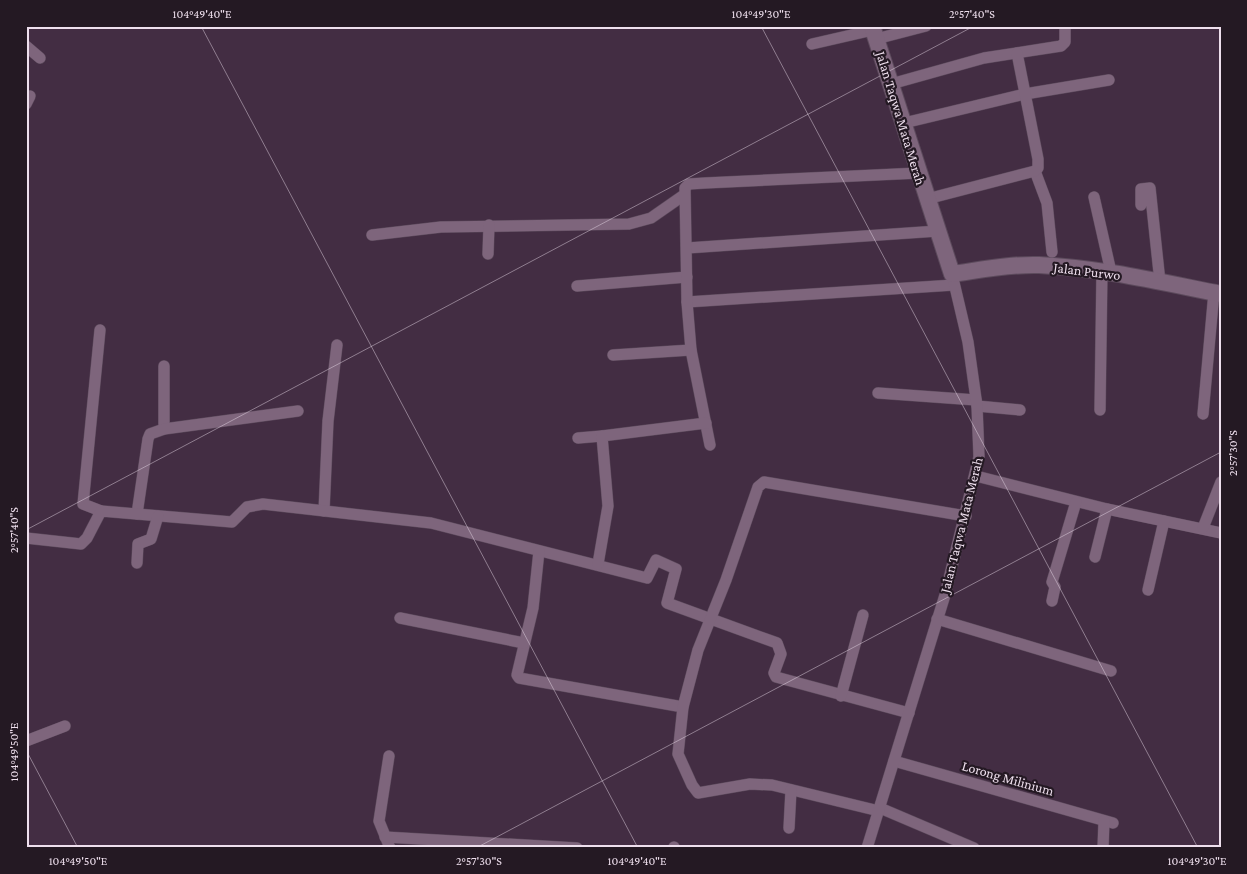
<svg xmlns="http://www.w3.org/2000/svg" width="1247" height="874" font-family="'Crimson Pro',serif">
<rect width="100%" height="100%" fill="#432d43"/>
<g fill="none" stroke-linecap="round" stroke-linejoin="round">
<defs>
<g id="street">
<path d="M876,39l50,-13"/>
<path d="M812,44l61,-14"/>
<path d="M26,46l14,12"/>
<path d="M891,84l93,-26 77,-12 4,-4v-16"/>
<path d="M26,104l4,-8"/>
<path d="M904,123l121,-29 84,-14"/>
<path d="M1035,171l12,32 5,49"/>
<path d="M1094,197l17,75"/>
<path d="M927,199l108,-28 3,-3v-9l-21,-106"/>
<path d="M1141,205v-16l9,-1 10,94"/>
<path d="M372,235l69,-8 188,-3 22,-6 33,-23"/>
<path d="M687,248l251,-17"/>
<path d="M488,254l1,-29"/>
<path d="M577,286l110,-9"/>
<path d="M687,302l267,-17"/>
<path d="M100,330l-17,174 18,7"/>
<path d="M613,355l78,-5"/>
<path d="M878,393l98,7"/>
<path d="M977,406l43,4"/>
<path d="M1100,410l2,-140"/>
<path d="M1203,414l11,-122"/>
<path d="M164,429v-63"/>
<path d="M578,438l24,-2"/>
<path d="M710,445l-19,-95 -4,-48 -2,-114 4,-4 16,-1 214,-10"/>
<path d="M976,476l131,33 114,24"/>
<path d="M324,511l4,-90 9,-76"/>
<path d="M137,514l11,-75 2,-5 14,-5 134,-18"/>
<path d="M1203,528l18,-46"/>
<path d="M26,538l55,6 6,-6 14,-27 131,11 15,-15 16,-3 168,19 216,55 9,-18 20,9 -9,34 110,40 4,11 -7,19 2,4 133,36"/>
<path d="M539,551l-6,57 -16,67 2,3 164,29"/>
<path d="M1095,557l12,-48"/>
<path d="M137,563l1,-19 13,-5 7,-23"/>
<path d="M598,564l10,-58 -6,-70 104,-13"/>
<path d="M1148,590l16,-69"/>
<path d="M1052,601l3,-14 -3,-5 24,-80"/>
<path d="M400,618l124,25"/>
<path d="M937,619l174,52"/>
<path d="M841,696l22,-81"/>
<path d="M26,741l39,-15"/>
<path d="M389,756l-10,65 11,27"/>
<path d="M894,761l219,62"/>
<path d="M880,808l94,40"/>
<path d="M879,811l-107,-26 -22,-1 -52,9 -6,-8 -14,-31 5,-47 15,-57 28,-70 32,-93 6,-5 202,34"/>
<path d="M789,828l2,-38"/>
<path d="M385,837l192,11"/>
<path d="M674,848v-1"/>
<path d="M867,848l78,-253 34,-138 -2,-51 -9,-64 -16,-68"/>
<path d="M1103,848l1,-27"/>
</g>
<path id="secondary" d="M872,26l80,248c29,-4 58,-10 87,-9 62,3 121,17 182,29"/>
</defs>
<use href="#street" stroke="#5c4a5c" stroke-width="12"/>
<use href="#secondary" stroke="#5c4a5c" stroke-width="18"/>
<use href="#street" stroke="#7e657c" stroke-width="11"/>
<use href="#secondary" stroke="#7e657c" stroke-width="16"/>
</g>
<path fill="none" stroke="#eedfed" stroke-width="1" stroke-opacity="0.45" d="M201,26l437,822M761,26l437,822M26,530l948,-504M26,750l52,98M476,848l745,-396"/>
<g text-anchor="middle" dominant-baseline="central" stroke-width="4.5" stroke-linejoin="round" paint-order="stroke">
<g font-size="14" fill="#eedfed" stroke="#241923">
<text transform="translate(901 118) rotate(73)">Jalan Taqwa Mata Merah</text>
<text transform="translate(1087 271) rotate(7)">Jalan Purwo</text>
<text transform="translate(961 525) rotate(-76)">Jalan Taqwa Mata Merah</text>
<text transform="translate(1008 778) rotate(16)">Lorong Milinium</text>
</g>
</g>
<rect width="1247" height="874" fill="none" stroke="#241923" stroke-width="55"/>
<rect x="28" y="28" width="1192" height="818" fill="none" stroke="#eedfed" stroke-width="2"/>
<g font-size="12" text-anchor="middle" fill="#eedfed">
<text x="202" y="18">104°49'40"E</text>
<text x="761" y="18">104°49'30"E</text>
<text x="972" y="18">2°57'40"S</text>
<text transform="translate(1233 453) rotate(-90)" y="4">2°57'30"S</text>
<text transform="translate(14 530) rotate(-90)" y="4">2°57'40"S</text>
<text transform="translate(14 752) rotate(-90)" y="4">104°49'50"E</text>
<text x="78" y="865">104°49'50"E</text>
<text x="479" y="865">2°57'30"S</text>
<text x="637" y="865">104°49'40"E</text>
<text x="1197" y="865">104°49'30"E</text>
</g>
</svg>
